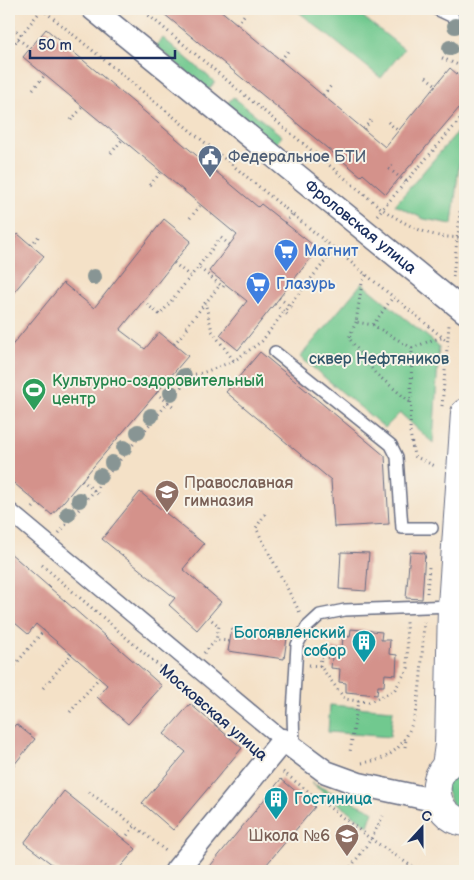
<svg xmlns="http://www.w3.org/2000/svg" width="474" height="880" font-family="'Balsamiq Sans',sans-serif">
<rect width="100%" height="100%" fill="#f7f3e8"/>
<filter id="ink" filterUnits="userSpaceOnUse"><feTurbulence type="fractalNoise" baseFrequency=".02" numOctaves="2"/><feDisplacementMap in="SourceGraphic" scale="10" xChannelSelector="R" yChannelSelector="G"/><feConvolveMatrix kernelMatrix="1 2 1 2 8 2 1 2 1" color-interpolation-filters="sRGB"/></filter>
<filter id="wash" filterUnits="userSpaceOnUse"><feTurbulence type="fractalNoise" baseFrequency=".0096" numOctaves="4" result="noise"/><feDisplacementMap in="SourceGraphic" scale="20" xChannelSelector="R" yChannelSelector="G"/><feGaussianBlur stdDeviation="1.12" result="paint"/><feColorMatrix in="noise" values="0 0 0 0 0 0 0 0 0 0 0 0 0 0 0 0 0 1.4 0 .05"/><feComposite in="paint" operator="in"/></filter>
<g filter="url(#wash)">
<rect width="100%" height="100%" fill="#f4e1c7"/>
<g fill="#71c98f" stroke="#467c76">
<path d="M295,9h58l51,40 -23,29z"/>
<path d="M163,38l52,44 -7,8 -52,-44z"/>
<path d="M233,97l49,39 -6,8 -49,-40z"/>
<path d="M464,124l-12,100 -28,-5 -29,-14z"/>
<path d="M362,283l77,63 -6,97 -33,-30 -15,15 -85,-71z"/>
<path d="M330,705l63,5 -3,27 -62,-5z"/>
<path d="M465,764v54l-8,-3 -15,-35z"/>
<path d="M311,783l62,28 -5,15z"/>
</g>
<g id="blocks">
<g fill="#d4928b">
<path d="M158,9h61l166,138 65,-79 15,13v20l-79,93 -23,-20 -2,2z"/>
<path d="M46,29l212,178 3,-3 57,45 -80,101 -18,-15 27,-34 -38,-30 28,-36 -214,-178z"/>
<path d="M164,219l27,22 -71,89 25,19 14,-17 29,24 -136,159 -43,-36v-130l54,-66 31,25z"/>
<path d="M18,234l26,22 -35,42v-52z"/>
<path d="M260,352l125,104 4,68 -55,3 -3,-47 -105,-88z"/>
<path d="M140,492l64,52 -21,25 38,33 -24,28 -28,-25 6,-7 -73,-59z"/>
<path d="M9,552l153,134 -34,38 -31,-27 10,-12 -71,-61 -8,10 -19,-16z"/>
<path d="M341,552l28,1 -3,38 -27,-2z"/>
<path d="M410,552l15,1 -3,46 -16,-1z"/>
<path d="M232,629l55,9 -3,21 -56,-8z"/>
<path d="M351,629l31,3 -1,8h9l-1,14 8,1 -1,20 -11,-1 -1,12h-6l-1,9 -31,-3v-9l-7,-1 1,-13 -9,-1 2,-20 9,1 1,-13 7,1z"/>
<path d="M190,704l52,44 -69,82 -31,-27 44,-51 -22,-18z"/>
<path d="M16,724l19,15 -26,32v-39z"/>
<path d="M281,779l34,28 -54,64h-55z"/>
<path d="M64,791l72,58 -19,22h-56l-37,-28z"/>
</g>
</g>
</g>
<g filter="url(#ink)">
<use href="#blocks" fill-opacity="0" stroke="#676d83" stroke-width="1"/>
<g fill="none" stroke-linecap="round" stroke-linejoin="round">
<defs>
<g id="service">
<path d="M436,9l17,8"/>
<path d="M275,352l116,93 6,12 5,71h30"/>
<path d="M294,748l-1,-35 4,-68 10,-18 13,-12 25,-5 107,-4"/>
</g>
<path id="pedestrian" d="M9,511l274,229"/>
<g id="minor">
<path id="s1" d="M93,9l372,303"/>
<path d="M176,871l107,-131 43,32 33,12 79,17"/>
</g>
<g id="tertiary">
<path d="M461,758c-35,8 -31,60 4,64"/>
<path d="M446,766l3,-21 3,-139 13,-193"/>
</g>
</defs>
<use href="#service" stroke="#676d83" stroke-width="14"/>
<use href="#pedestrian" stroke="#676d83" stroke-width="19"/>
<use href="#minor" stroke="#676d83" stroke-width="25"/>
<use href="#tertiary" stroke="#676d83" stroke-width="30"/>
<g stroke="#676d83" stroke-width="3" stroke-dasharray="1 4" stroke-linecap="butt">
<path d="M42,9l405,332"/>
<path d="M141,9l241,200c17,11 33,21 53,26 10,3 20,1 30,5"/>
<path d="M9,24l12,11"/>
<path d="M237,24l8,-10"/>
<path d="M18,39l12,9"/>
<path d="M9,50l33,-41"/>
<path d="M442,58l23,10"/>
<path d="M281,60l7,-9"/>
<path d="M426,77l10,8"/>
<path d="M33,89l12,-14"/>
<path d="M323,95l8,-9"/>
<path d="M71,120l12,-13"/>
<path d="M388,122l10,9"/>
<path d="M364,129l7,-9"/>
<path d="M111,153l11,-13"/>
<path d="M392,165l-3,4 17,13"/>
<path d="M150,185l11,-13"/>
<path d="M377,215l88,-101"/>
<path d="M190,218l10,-12"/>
<path d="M285,223l7,-9"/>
<path d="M221,238l9,7"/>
<path d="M218,241l-20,26 25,20 2,-3"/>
<path d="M31,245l8,-9"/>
<path d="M174,263l16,13"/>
<path d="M366,275l-4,8 -6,39 17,3 39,23 -2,84 4,24 23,11"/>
<path d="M453,277l12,-111"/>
<path d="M279,298l16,12"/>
<path d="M143,301l17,14 38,-48"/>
<path d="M205,302l7,29 22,30"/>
<path d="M275,304l15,13"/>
<path d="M356,322l-7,16 26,35 35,29"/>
<path d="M373,325l20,-28"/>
<path d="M186,327l34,-42"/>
<path d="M174,344l14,-16"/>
<path d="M412,348l20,-8 10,-2"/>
<path d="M156,393l18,14"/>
<path d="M442,406l7,-81"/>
<path d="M82,480l18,16"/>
<path d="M33,508l4,-5"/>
<path d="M265,514l-9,14 44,85"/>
<path d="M59,533l132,-158 11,-2 32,-12 28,-20 22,-29 51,-63"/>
<path d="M425,557h5"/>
<path d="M42,565l211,182"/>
<path d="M427,593l2,-26"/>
<path d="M208,617l11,9 -3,14"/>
<path d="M204,653l12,-13 14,1"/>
<path d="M15,665l29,-35"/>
<path d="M309,665l11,1 25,33 13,2 -8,51"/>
<path d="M320,666l1,-9 11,1"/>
<path d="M43,688l29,-34"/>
<path d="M358,701l11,1 25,-11 14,-23 -2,-46"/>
<path d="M70,712l29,-34"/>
<path d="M216,726l5,-6"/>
<path d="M405,747l1,-8"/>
<path d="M362,763c12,-2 23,-4 32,-12 30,-22 27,-94 30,-129"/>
<path d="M283,772l88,67 40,27 20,5"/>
<path d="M89,792l46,34"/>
<path d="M124,839l11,-13 32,26"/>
<path d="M348,871l23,-32 12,-23"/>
</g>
<use href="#service" stroke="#fff" stroke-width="11"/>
<use href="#pedestrian" stroke="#fff" stroke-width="16"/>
<use href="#minor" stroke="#fff" stroke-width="22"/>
<use href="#tertiary" stroke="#fff" stroke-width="28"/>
</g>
<g fill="#889594">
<circle cx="455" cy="26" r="8"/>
<circle cx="450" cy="48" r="8"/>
<circle cx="94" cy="277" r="8"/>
<circle cx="184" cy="376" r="8"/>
<circle cx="171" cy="393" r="8"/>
<circle cx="151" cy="416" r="8"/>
<circle cx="138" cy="432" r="8"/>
<circle cx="124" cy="448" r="8"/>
<circle cx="112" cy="463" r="8"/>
<circle cx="100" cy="476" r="8"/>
<circle cx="79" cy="500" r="8"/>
<circle cx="68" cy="514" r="8"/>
</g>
</g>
<defs>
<symbol id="civic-pin" viewBox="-11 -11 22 30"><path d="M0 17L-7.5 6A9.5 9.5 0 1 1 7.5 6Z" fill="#5c6f8a" stroke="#f7f3e8"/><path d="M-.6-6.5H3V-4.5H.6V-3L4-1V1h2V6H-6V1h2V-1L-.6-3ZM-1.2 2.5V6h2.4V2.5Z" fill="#fff"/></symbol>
<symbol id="supermarket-pin" viewBox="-11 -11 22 30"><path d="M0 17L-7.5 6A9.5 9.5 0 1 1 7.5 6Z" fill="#3f7fe0" stroke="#f7f3e8"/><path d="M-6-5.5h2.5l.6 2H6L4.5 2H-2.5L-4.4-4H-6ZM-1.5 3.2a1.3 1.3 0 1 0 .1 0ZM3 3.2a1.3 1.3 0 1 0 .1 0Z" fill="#fff"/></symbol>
<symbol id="stadium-pin" viewBox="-11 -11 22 30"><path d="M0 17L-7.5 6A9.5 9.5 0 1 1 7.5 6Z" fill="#2e9e5b" stroke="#f7f3e8"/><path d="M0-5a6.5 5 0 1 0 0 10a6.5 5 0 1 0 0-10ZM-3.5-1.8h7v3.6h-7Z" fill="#fff"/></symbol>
<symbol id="school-pin" viewBox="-11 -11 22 30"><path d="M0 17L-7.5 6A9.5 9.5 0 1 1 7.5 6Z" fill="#8d6e63" stroke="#f7f3e8"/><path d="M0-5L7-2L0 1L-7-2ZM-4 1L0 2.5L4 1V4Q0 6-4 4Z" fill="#fff"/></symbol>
<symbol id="building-pin" viewBox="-11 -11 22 30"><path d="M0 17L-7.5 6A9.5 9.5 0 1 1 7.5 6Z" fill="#0f9aa8" stroke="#f7f3e8"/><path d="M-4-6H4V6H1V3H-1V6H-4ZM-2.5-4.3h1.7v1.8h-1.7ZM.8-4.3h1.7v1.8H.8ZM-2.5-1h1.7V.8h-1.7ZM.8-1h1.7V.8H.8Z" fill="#fff"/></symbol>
</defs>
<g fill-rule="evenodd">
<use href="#civic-pin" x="196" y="143" width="28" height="38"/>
<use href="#supermarket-pin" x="272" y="237" width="28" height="38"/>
<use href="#supermarket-pin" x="244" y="270" width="28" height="38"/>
<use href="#stadium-pin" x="20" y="376" width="28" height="38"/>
<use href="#school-pin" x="153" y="478" width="28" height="38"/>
<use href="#building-pin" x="350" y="628" width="28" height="38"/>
<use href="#building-pin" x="262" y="785" width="28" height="38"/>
<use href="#school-pin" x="333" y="822" width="28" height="38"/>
</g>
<g text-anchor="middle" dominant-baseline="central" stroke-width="4" stroke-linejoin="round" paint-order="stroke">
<g font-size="16" fill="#4e5e75" stroke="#f7f3e8" text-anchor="start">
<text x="228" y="157">Федеральное БТИ</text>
</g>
<g font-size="16" fill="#1b2f5e" stroke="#f7f3e8">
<text stroke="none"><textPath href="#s1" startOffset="345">Фроловская улица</textPath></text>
<text transform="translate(213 713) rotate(41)">Московская улица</text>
</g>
<g font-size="16" fill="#366cbe" stroke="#f7f3e8" text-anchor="start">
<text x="304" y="251">Магнит</text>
<text x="276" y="284">Глазурь</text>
</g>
<g font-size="16" fill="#30566a" stroke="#f7f3e8">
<text x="379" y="359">сквер Нефтяников</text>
</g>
<g font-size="16" fill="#27864d" stroke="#f7f3e8" text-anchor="start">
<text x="52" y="381">Культурно-оздоровительный<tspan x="52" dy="18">центр</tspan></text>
</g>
<g font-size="16" fill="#785e54" stroke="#f7f3e8" text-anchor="start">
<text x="184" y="483">Православная<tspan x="184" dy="18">гимназия</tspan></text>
<text x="330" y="836" text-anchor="end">Школа №6</text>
</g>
<g font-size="16" fill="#0d838f" stroke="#f7f3e8" text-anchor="end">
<text x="346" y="633">Богоявленский<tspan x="346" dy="18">собор</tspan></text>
<text x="294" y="799" text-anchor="start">Гостиница</text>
</g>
</g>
<rect width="474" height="880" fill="none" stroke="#f7f3e8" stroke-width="30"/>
<g transform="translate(422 828) rotate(21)" stroke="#f7f3e8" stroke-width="4" paint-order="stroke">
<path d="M0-4L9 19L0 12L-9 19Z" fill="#1b2f5e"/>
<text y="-8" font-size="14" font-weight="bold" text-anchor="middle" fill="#1b2f5e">С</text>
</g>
<path d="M30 50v8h145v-8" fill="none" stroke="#1b2f5e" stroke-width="2.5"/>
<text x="38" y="50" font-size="15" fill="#1b2f5e" stroke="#f7f3e8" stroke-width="4" paint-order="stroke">50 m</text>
</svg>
